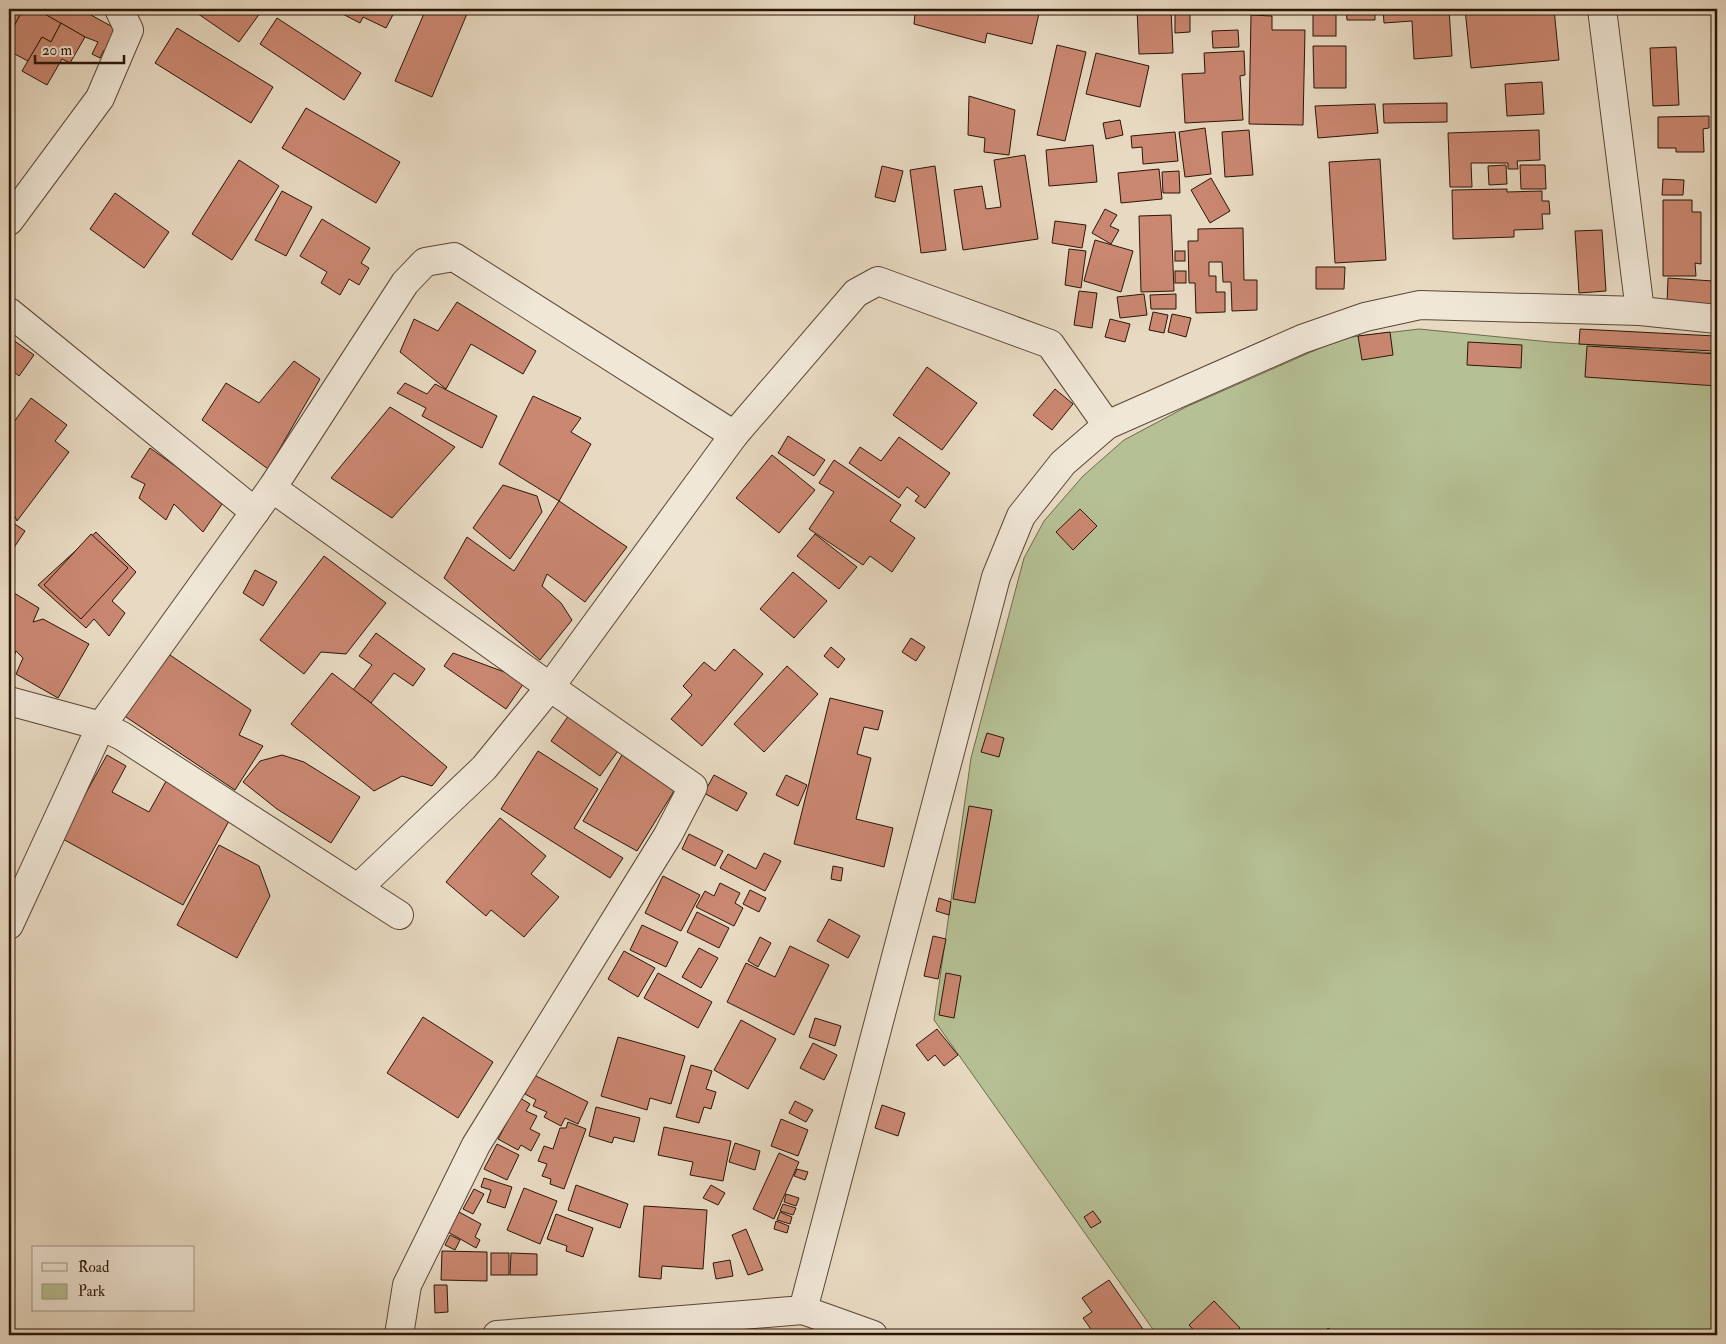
<svg xmlns="http://www.w3.org/2000/svg" width="1726" height="1344" font-family="'IM FELL Double Pica',serif">
<rect width="100%" height="100%" fill="#e8dac2"/>
<filter id="stains"><feTurbulence type="fractalNoise" baseFrequency=".004" numOctaves="4"/><feColorMatrix values="0 0 0 0 .2 0 0 0 0 .09 0 0 0 0 .02 0 0 0 .5 -.17"/></filter>
<radialGradient id="worn" r=".72"><stop offset=".6" stop-color="#630" stop-opacity="0"/><stop offset="1" stop-color="#630" stop-opacity=".3"/></radialGradient>
<path fill="#b5c094" stroke="#706a4e" d="M1419,329l131,13 167,11v982h-560l-223,-315 37,-262 53,-200 20,-37 39,-45 41,-36 62,-33 157,-69z"/>
<g fill="#ca8771" stroke="#2c1507">
<path d="M9,9h14l-14,27z"/>
<path d="M23,9h13l25,14 -10,19 -9,-5 -14,24 -19,-10v-15z"/>
<path d="M36,9h44l40,22 -11,22 -5,-3 -4,8 -8,-4 6,-12 -13,-5z"/>
<path d="M191,9h72l-24,33z"/>
<path d="M333,9h63l-10,19 -23,-11 -3,6z"/>
<path d="M426,9h43l-37,88 -37,-16z"/>
<path d="M893,9h147l-8,35 -45,-11 -2,10 -71,-19 1,-10z"/>
<path d="M1137,9h34l2,44 -34,1z"/>
<path d="M1175,9h15v23l-15,1z"/>
<rect x="1313" y="9" width="23" height="27"/>
<path d="M1346,9h29v11h-28z"/>
<path d="M1383,9h66l3,47 -38,3 -2,-38 -28,2z"/>
<path d="M1465,9h89l5,51 -88,8z"/>
<path d="M1251,15l21,1v14h33l-2,95 -54,-1z"/>
<path d="M277,18l84,55 -17,27 -84,-56z"/>
<path d="M61,23l24,14 -15,26 -8,-4 -15,26 -25,-14 20,-34 9,5z"/>
<path d="M177,28l96,59 -22,36 -96,-60z"/>
<path d="M1238,30l1,17 -26,1 -1,-17z"/>
<path d="M1057,45l29,7 -21,89 -28,-6z"/>
<path d="M1313,46h33v42h-32z"/>
<path d="M1676,47l3,58 -26,1 -3,-58z"/>
<path d="M1244,51l1,24 -5,1 3,44 -58,3 -3,-49 23,-1 -1,-20z"/>
<path d="M1096,53l53,13 -9,41 -54,-13z"/>
<path d="M1542,82l2,32 -37,2 -2,-32z"/>
<path d="M969,96l46,14 -6,45 -25,-3 1,-14 -17,-3z"/>
<path d="M1447,103v19l-63,1 -1,-19z"/>
<path d="M1375,104l3,29 -60,5 -3,-32z"/>
<path d="M306,108l94,54 -24,41 -94,-55z"/>
<path d="M1709,116v12l-6,1 1,23h-28v-4h-18v-31z"/>
<path d="M1120,120l3,15 -17,4 -3,-16z"/>
<path d="M1205,128l6,46 -26,3 -6,-45z"/>
<path d="M1249,130l4,45 -28,2 -3,-45z"/>
<path d="M1539,130l1,30 -23,1 1,8h-10v-6h-37l1,24h-22l-2,-54z"/>
<path d="M1175,132l3,29 -35,3 -1,-17 -10,1 -1,-12z"/>
<path d="M1093,145l4,37 -48,4 -3,-36z"/>
<path d="M1025,155l13,84 -75,11 -9,-60 28,-4 4,23 15,-2 -7,-47z"/>
<path d="M1380,159l6,101 -51,3 -6,-101z"/>
<path d="M239,160l40,26 -47,74 -40,-26z"/>
<path d="M1506,165l1,19 -18,1 -1,-19z"/>
<path d="M1520,165h25l1,24h-25z"/>
<path d="M882,166l21,5 -8,31 -20,-5z"/>
<path d="M935,166l11,84 -25,3 -11,-83z"/>
<path d="M1159,169l3,30 -41,4 -3,-30z"/>
<path d="M1179,171l1,22h-17l-1,-21z"/>
<path d="M1211,178l19,33 -20,12 -19,-33z"/>
<path d="M1663,179l21,1 -1,15h-21z"/>
<path d="M1507,189v3l35,-1v10h7l1,13h-8l1,15 -29,1v7l-61,2 -1,-49z"/>
<path d="M282,191l30,16 -26,49 -31,-16z"/>
<path d="M115,193l54,39 -25,36 -54,-39z"/>
<path d="M1663,200h29v12h9v52l-6,-1 1,13h-33z"/>
<path d="M1105,209l12,6 -7,11 9,4 -8,14 -19,-11z"/>
<path d="M1171,215l3,76 -33,1 -2,-76z"/>
<path d="M322,219l48,29 -9,15 8,5 -10,17 -10,-6 -9,16 -19,-12 6,-11 -27,-16z"/>
<path d="M1055,221l31,4 -4,23 -30,-5z"/>
<path d="M1243,228l1,52h13v30l-25,1 -1,-29h-8l-1,-20h-13v14h7v16h9v20l-29,1 -1,-30h-6l-1,-42h10v-12z"/>
<path d="M1602,230l4,61 -27,2 -4,-62z"/>
<path d="M1095,240l38,11 -12,41 -37,-11z"/>
<path d="M1069,249l17,2 -5,37 -16,-3z"/>
<rect x="1175" y="251" width="10" height="10"/>
<path d="M1316,267h29l-1,22h-28z"/>
<rect x="1175" y="271" width="11" height="12"/>
<path d="M1668,278l45,3 -1,25 -45,-2z"/>
<path d="M1079,291l18,2 -5,35 -18,-3z"/>
<path d="M1144,294l3,21 -27,3 -3,-21z"/>
<path d="M1176,294v15h-25l-1,-14z"/>
<path d="M457,302l79,49 -13,23 -52,-30 -25,45 -46,-37 14,-33 24,12z"/>
<path d="M1153,312l15,3 -4,18 -15,-3z"/>
<path d="M1172,314l19,4 -5,19 -18,-5z"/>
<path d="M1110,319l20,5 -5,18 -20,-5z"/>
<path d="M1580,329l135,7 -1,15 -135,-7z"/>
<path d="M1390,332l3,23 -31,5 -4,-24z"/>
<path d="M9,337l25,18 -15,21 -10,-8z"/>
<path d="M1468,342l54,3 -1,23 -54,-3z"/>
<path d="M1587,346l130,8v32l-132,-9z"/>
<path d="M294,361l26,18 -52,90 -66,-49 24,-37 33,20z"/>
<path d="M927,367l50,36 -35,47 -49,-35z"/>
<path d="M405,383l22,11 8,-10 62,32 -15,32 -60,-32 4,-8 -29,-15z"/>
<path d="M1055,389l18,15 -21,26 -19,-15z"/>
<path d="M533,396l48,22 -10,14 20,12 -32,57 -60,-37z"/>
<path d="M31,398l36,27 -12,16 14,11 -52,69 -8,-18v-74z"/>
<path d="M390,407l65,40 -63,71 -61,-40z"/>
<path d="M788,436l37,24 -11,16 -36,-23z"/>
<path d="M899,437l51,36 -25,35 -10,-7 4,-5 -12,-9 -8,11 -50,-35 11,-16 21,14z"/>
<path d="M150,448l28,20 44,36 -19,28 -29,-28 -8,16 -27,-22 6,-14 -14,-7z"/>
<path d="M772,455l43,35 -36,43 -43,-35z"/>
<path d="M834,460l67,45 -11,16 25,17 -23,34 -22,-16 -7,9 -54,-36 25,-37 -15,-9z"/>
<path d="M503,485l34,11 5,16 -32,47 -37,-31z"/>
<path d="M559,501l68,46 -42,55 -38,-28 -5,12 19,17 11,17 -32,40 -96,-82 23,-41 47,34z"/>
<path d="M1080,509l17,17 -24,24 -17,-18z"/>
<path d="M9,520l16,11 -16,24z"/>
<path d="M96,532l40,40 -24,29 13,12 -16,23 -15,-17 -8,9 -48,-43z"/>
<path d="M91,534l37,34 -47,51 -37,-34z"/>
<path d="M815,534l42,33 -18,22 -42,-33z"/>
<path d="M324,556l62,47 -40,51 -25,-2 -17,22 -44,-34z"/>
<path d="M255,570l22,12 -14,24 -20,-13z"/>
<path d="M793,572l34,29 -33,37 -34,-29z"/>
<path d="M9,590l30,18 -6,14 10,-3 46,25 -31,54 -42,-24 7,-16 -7,-7 -7,18z"/>
<path d="M376,633l49,36 -12,17 -19,-13 -23,30 -18,-13 19,-25 -13,-9z"/>
<path d="M911,638l14,9 -9,14 -14,-9z"/>
<path d="M831,647l14,12 -7,9 -14,-12z"/>
<path d="M734,649l29,25 -61,72 -31,-27 21,-24 -9,-9 21,-24 11,9z"/>
<path d="M167,653l84,57 -12,25 24,11 -28,44 -112,-75z"/>
<path d="M453,653l73,27 -20,29 -62,-43z"/>
<path d="M787,666l31,28 -54,58 -30,-28z"/>
<path d="M332,673l39,30 76,64 -15,19 -30,-10 -28,15 -83,-67z"/>
<path d="M830,698l53,13 -5,19 -14,-3 -7,27 14,4 -15,61 37,9 -9,39 -90,-23z"/>
<path d="M569,715l49,36 -18,25 -49,-35z"/>
<path d="M987,733l17,5 -5,19 -18,-5z"/>
<path d="M538,751l60,38 -24,39 49,30 -13,20 -109,-69z"/>
<path d="M107,755l19,11 -14,26 37,20 21,-38 65,36 -52,95 -122,-67z"/>
<path d="M282,755l22,7 56,35 -29,46 -54,-34 -34,-27 17,-21z"/>
<path d="M622,755l52,36 -37,60 -54,-30z"/>
<path d="M714,775l33,18 -10,18 -33,-18z"/>
<path d="M786,775l21,10 -9,21 -22,-11z"/>
<path d="M969,806l23,4 -17,93 -22,-4z"/>
<path d="M500,818l46,38 -15,18 28,23 -35,40 -33,-27 -5,6 -40,-34z"/>
<path d="M689,834l34,17 -8,15 -33,-17z"/>
<path d="M219,845l40,21 11,30 -33,62 -60,-33z"/>
<path d="M764,853l17,8 -16,30 -45,-23 8,-14 28,15z"/>
<path d="M833,866l10,2 -2,13 -10,-2z"/>
<path d="M663,876l37,19 -19,36 -36,-18z"/>
<path d="M720,883l20,10 -5,10 8,5 -9,18 -38,-19 9,-16 9,5z"/>
<path d="M750,890l16,8 -7,14 -16,-8z"/>
<path d="M939,898l12,4 -2,13 -13,-4z"/>
<path d="M697,912l32,16 -10,20 -32,-16z"/>
<path d="M829,919l31,17 -12,22 -31,-17z"/>
<path d="M642,925l36,17 -12,25 -36,-17z"/>
<path d="M933,936l13,3 -8,40 -14,-3z"/>
<path d="M760,937l11,6 -13,24 -10,-6z"/>
<path d="M790,946l39,19 -35,70 -67,-33 19,-39 29,14z"/>
<path d="M699,948l19,10 -17,30 -19,-11z"/>
<path d="M624,951l31,17 -17,29 -30,-18z"/>
<path d="M658,973l54,29 -14,26 -54,-30z"/>
<path d="M946,973l15,3 -7,42 -15,-3z"/>
<path d="M423,1017l70,45 -35,56 -71,-45z"/>
<path d="M815,1018l26,8 -6,20 -26,-9z"/>
<path d="M741,1020l35,19 -28,50 -34,-19z"/>
<path d="M937,1029l21,26 -14,11 -9,-11 -7,6 -12,-16z"/>
<path d="M618,1037l67,19 -14,48 -21,-6 -3,12 -46,-14z"/>
<path d="M813,1043l24,12 -13,25 -24,-12z"/>
<path d="M691,1065l21,6 -6,18 10,3 -5,17 -7,-2 -5,16 -23,-6z"/>
<path d="M534,1075l54,27 -10,22 -13,-6 -4,8 -17,-9 3,-5 -14,-6 3,-6 -11,-6z"/>
<path d="M520,1098l10,6 -4,7 11,5 -7,13 10,5 -9,17 -10,-6 -3,5 -20,-11z"/>
<path d="M795,1101l18,9 -7,12 -17,-9z"/>
<path d="M882,1105l23,8 -7,23 -23,-8z"/>
<path d="M596,1107l44,11 -6,24 -20,-5 -2,6 -23,-7z"/>
<path d="M781,1119l27,11 -10,26 -27,-10z"/>
<path d="M568,1122l18,7 -22,60 -14,-5 1,-5 -9,-3 5,-12 -9,-3 6,-15 9,3 7,-21h6z"/>
<path d="M664,1127l67,14 -8,40 -33,-6 3,-13 -35,-7z"/>
<path d="M735,1143l25,8 -5,19 -26,-8z"/>
<path d="M497,1144l22,11 -12,25 -23,-11z"/>
<path d="M779,1153l20,9 -25,57 -21,-10z"/>
<path d="M797,1169l11,3 -3,8 -11,-4z"/>
<path d="M484,1178l28,9 -7,21 -18,-6 4,-12 -10,-3z"/>
<path d="M576,1185l52,19 -8,24 -52,-18z"/>
<path d="M711,1185l14,8 -7,12 -15,-7z"/>
<path d="M524,1188l33,13 -17,43 -33,-14z"/>
<path d="M474,1189l10,5 -11,20 -10,-5z"/>
<path d="M786,1194l13,4 -3,8 -12,-4z"/>
<path d="M783,1204l13,4 -3,7 -13,-4z"/>
<path d="M644,1206l63,4 -4,59 -41,-3 -1,13 -22,-2z"/>
<path d="M1093,1211l8,11 -10,6 -7,-11z"/>
<path d="M459,1212l22,12 -6,13 5,3 -4,8 -28,-16z"/>
<path d="M780,1212l12,5 -2,7 -13,-4z"/>
<path d="M556,1214l37,14 -10,29 -17,-6 1,-5 -20,-7z"/>
<path d="M776,1221l13,5 -2,7 -13,-4z"/>
<path d="M746,1229l17,41 -15,5 -16,-40z"/>
<path d="M450,1235l10,5 -5,10 -10,-5z"/>
<path d="M442,1251l45,1v29l-46,-1z"/>
<rect x="491" y="1253" width="18" height="22"/>
<path d="M511,1253l26,1v21h-27z"/>
<path d="M730,1260l3,16 -17,3 -3,-16z"/>
<path d="M1109,1280l38,55h-52l-12,-17 9,-6 -10,-14z"/>
<path d="M434,1285h13l1,27 -13,1z"/>
<path d="M1214,1301l26,27 -7,7h-35l-9,-10z"/>
<path d="M1328,1328l9,7h-14z"/>
</g>
<g fill="none" stroke-linecap="round" stroke-linejoin="round">
<defs>
<g id="minor">
<path d="M1602,9l38,302"/>
<path d="M9,221l91,-123 29,-68 -10,-21"/>
<path d="M9,312l246,200"/>
<path d="M272,488l278,199 143,100 -25,48 -192,310 -69,140 -8,50"/>
<path d="M9,701l92,25 21,10 277,179"/>
<path d="M358,888l126,-120 66,-81 184,-252 122,-142 22,-12 172,63 57,81"/>
<path d="M9,925l92,-199 171,-238 133,-205 20,-21 29,-5 280,178"/>
<path d="M803,1310l70,25"/>
</g>
<path id="tertiary" d="M497,1335l306,-25 193,-733 25,-61 42,-53 44,-38 195,-86 63,-22 55,-12 220,6 77,8"/>
</defs>
<use href="#minor" stroke="#5b4636" stroke-width="30"/>
<use href="#tertiary" stroke="#5b4636" stroke-width="30"/>
<use href="#minor" stroke="#f0e7d7" stroke-width="28"/>
<use href="#tertiary" stroke="#f0e7d7" stroke-width="28"/>
</g>
<rect width="1726" height="1344" fill="none" stroke="#e8dac2" stroke-width="30"/>
<rect x="10" y="10" width="1706" height="1324" fill="none" stroke="#2c1507" stroke-width="2.5"/>
<rect x="15" y="15" width="1696" height="1314" fill="none" stroke="#2c1507"/>
<rect x="32" y="1246" width="162" height="65" fill="#f0e7d7" stroke="#a29384"/>
<rect x="42" y="1263" width="25" height="8" fill="#f0e7d7" stroke="#a29384"/>
<text x="78" y="1272" font-size="15" fill="#2c1507">Road</text>
<rect x="42" y="1284" width="25" height="15" fill="#b5c094" stroke="#a29384"/>
<text x="78" y="1296" font-size="15" fill="#2c1507">Park</text>
<path d="M35 55v8h89v-8" fill="none" stroke="#2c1507" stroke-width="2.5"/>
<text x="42" y="55" font-size="15" fill="#2c1507" stroke="#f0e7d7" stroke-width="4" paint-order="stroke">20 m</text>
<rect width="100%" height="100%" filter="url(#stains)"/>
<rect width="100%" height="100%" fill="url(#worn)"/>
</svg>
